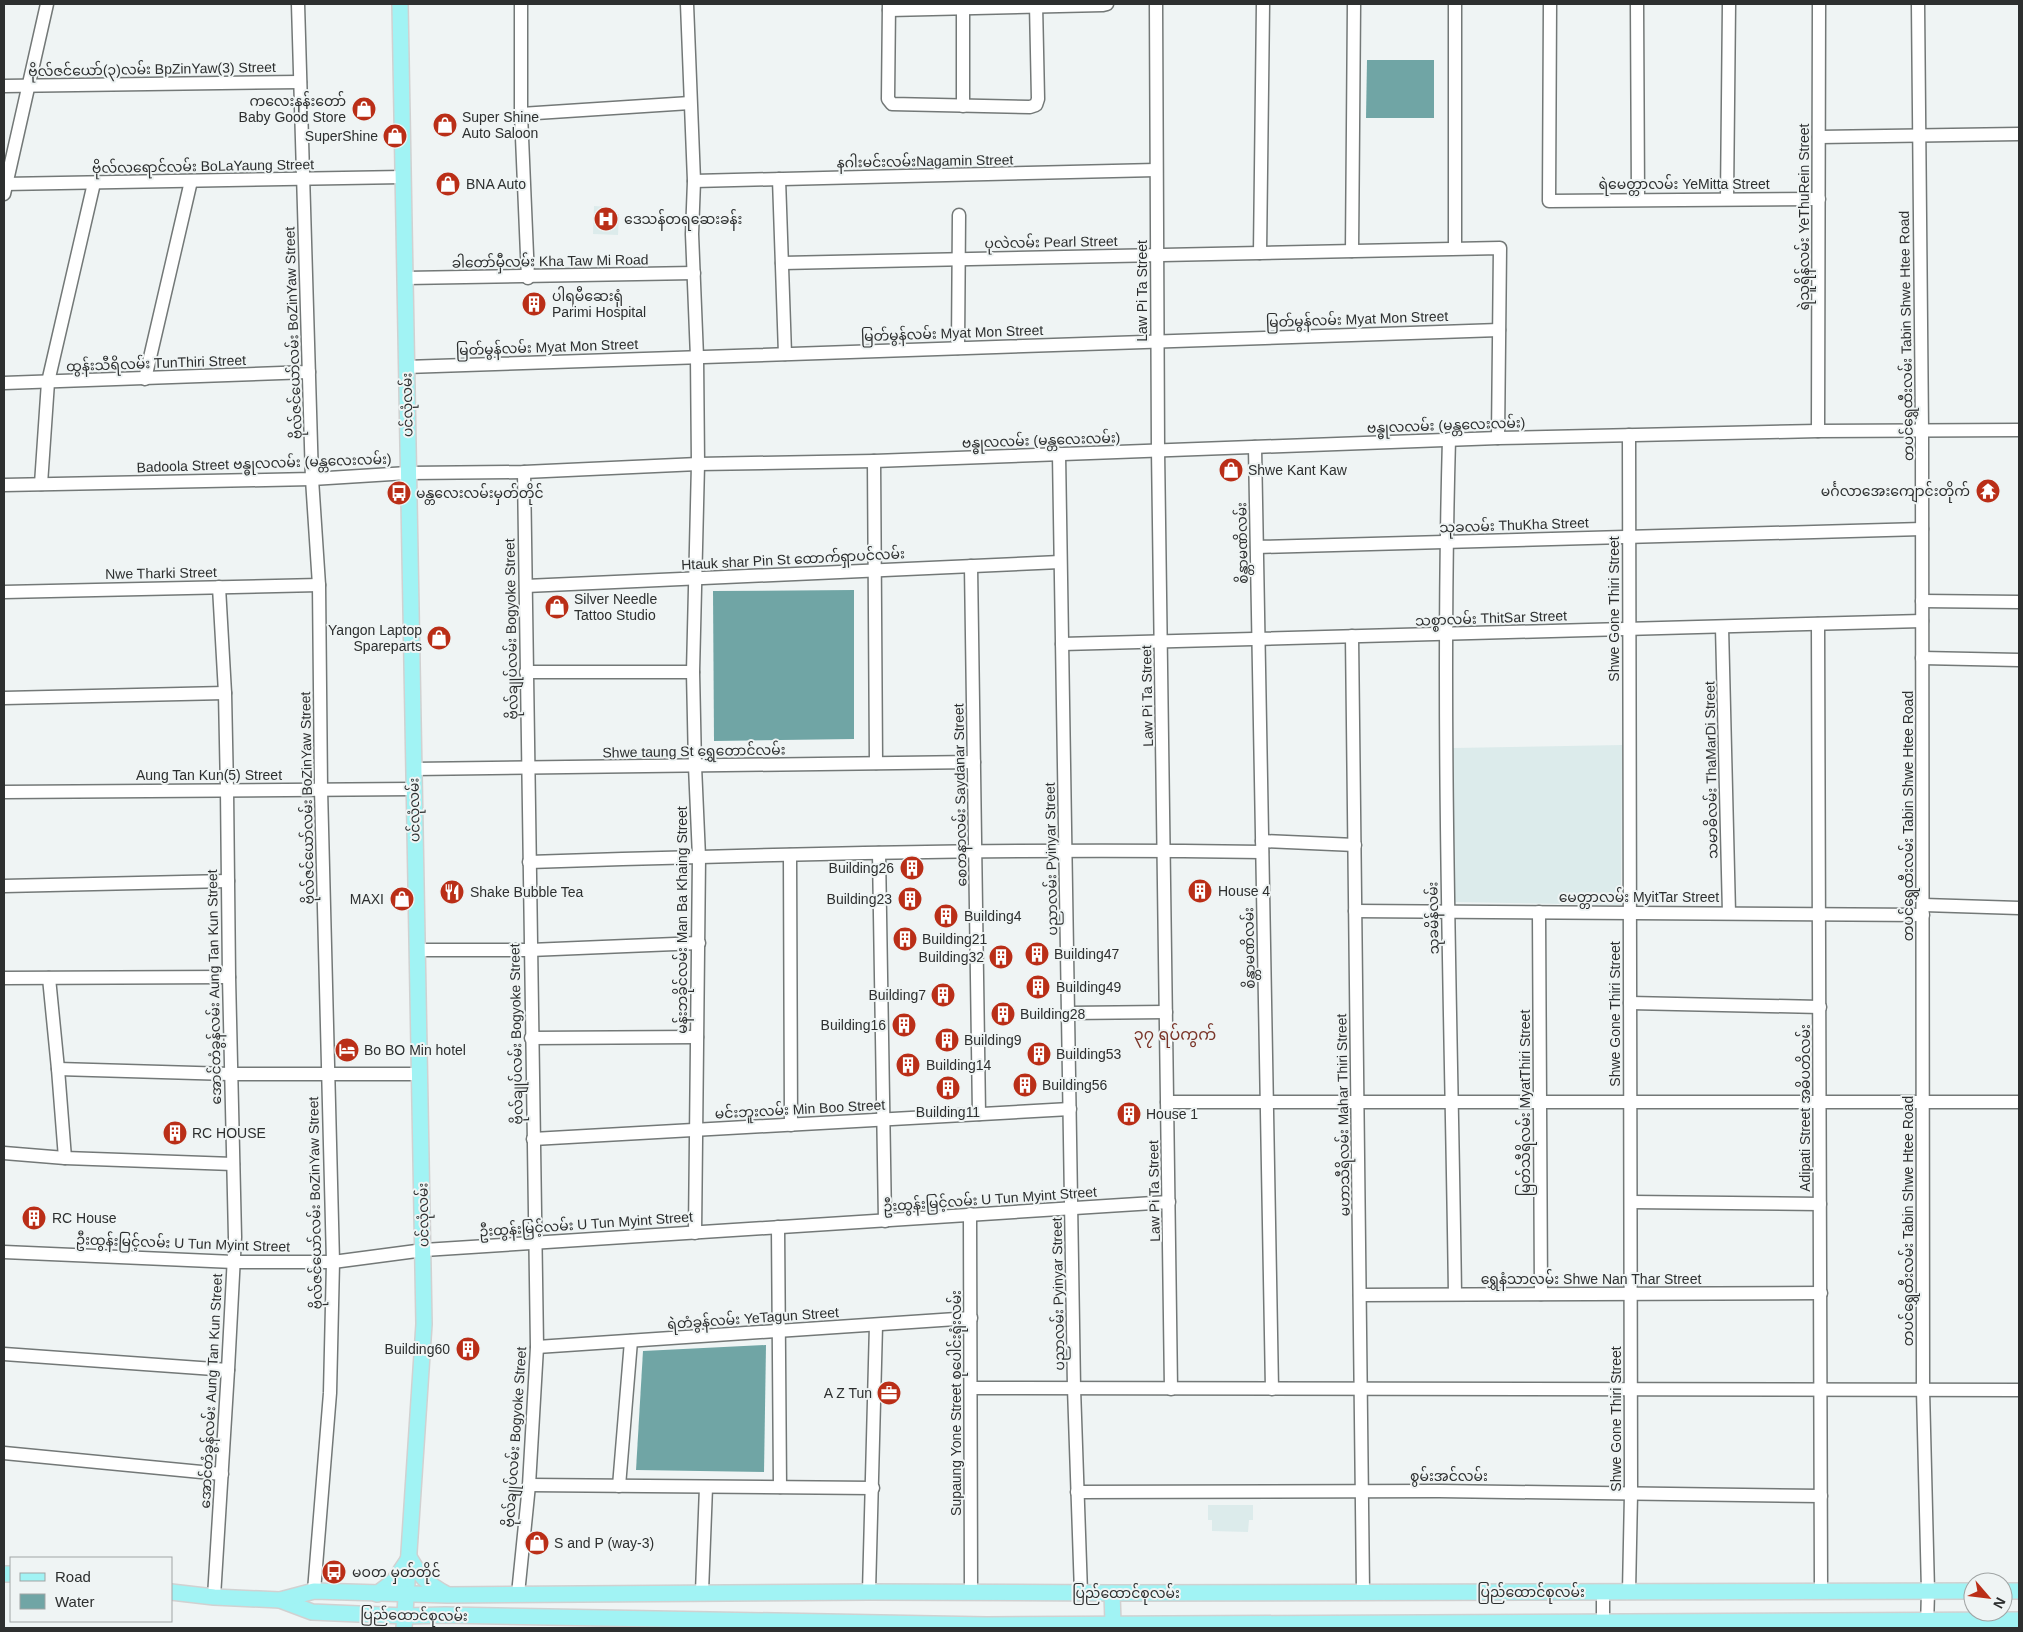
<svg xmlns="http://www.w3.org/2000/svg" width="2023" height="1632" font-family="Helvetica,'Noto Sans Myanmar',sans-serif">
<rect width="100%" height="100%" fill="#eff4f4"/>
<g fill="#dcebeb">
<path d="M594,206l14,1v6l11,1 -1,21 -25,-1z"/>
<path d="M1622,745l-1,160 -168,-3v-154z"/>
<path d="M1208,1505h45v15h-4l-1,12 -36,-1v-11h-4z"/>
</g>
<g fill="#70a5a5">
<path d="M1367,60h67v58h-68z"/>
<path d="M854,590v149l-140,2 -1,-150z"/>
<path d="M766,1345l-2,127 -128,-2 7,-119z"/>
</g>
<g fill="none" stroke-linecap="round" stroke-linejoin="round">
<defs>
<g id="minor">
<path d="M298,4l14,475 7,106 2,204 12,473 -3,131 -16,198"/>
<path d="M521,4v110"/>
<path d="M687,4l7,177 -2,53 5,123 1,107 -5,208 2,94 4,91 -4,376"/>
<path d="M889,4l-1,95 4,5 138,3 6,-2 2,-6 -2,-95"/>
<path d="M1156,4l2,446 13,939"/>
<path d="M1550,4l-1,197 270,-2"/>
<path d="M1637,4l1,195"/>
<path d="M1918,4l4,426 1,960 5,201 -1,37"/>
<path d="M889,10l214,-5 4,-1"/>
<path d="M4,86l296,-4"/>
<path d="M963,106v-102"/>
<path d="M1819,137l200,-3"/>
<path d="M779,179l6,175"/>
<path d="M694,181l462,-11"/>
<path d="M4,184l399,-7"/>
<path d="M4,194l43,-190"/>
<path d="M1727,199l2,-195"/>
<path d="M1455,248v-244"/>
<path d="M1352,251l2,-247"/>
<path d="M1260,253l3,-249"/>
<path d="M782,263l718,-15 -2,190"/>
<path d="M405,278l289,-5"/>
<path d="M528,278l-7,-164 169,-11"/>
<path d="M958,348l1,-133"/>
<path d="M406,367l1093,-37"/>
<path d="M145,379l46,-198"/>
<path d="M4,383l305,-11"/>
<path d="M1818,431l1,-427"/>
<path d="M1449,439c-8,285 2,570 6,855"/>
<path d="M1255,447l17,942"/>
<path d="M1059,454l15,934 7,205"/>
<path d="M874,461l2,302"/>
<path d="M41,484l7,-102 46,-199"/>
<path d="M4,485l308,-6 96,-6 116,-1 174,-8 176,-3 624,-23 320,-7 201,-1"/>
<path d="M1257,547l665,-18"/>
<path d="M971,566l8,548"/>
<path d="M526,586l534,-24"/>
<path d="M4,592l315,-7"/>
<path d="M1922,601l97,1"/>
<path d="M1818,624l3,967"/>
<path d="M1722,627l7,286"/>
<path d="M1352,636l11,956"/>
<path d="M1062,644l860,-23"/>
<path d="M1922,658l97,2"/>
<path d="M526,672h167"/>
<path d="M4,698l221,-5"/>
<path d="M413,769l561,-7"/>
<path d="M4,792l410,-3"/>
<path d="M1262,841l93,4"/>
<path d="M879,853l6,368"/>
<path d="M790,855l1,270"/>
<path d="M529,862c244,-8 489,-14 733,-10"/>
<path d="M4,886l224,-5"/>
<path d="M1924,905l95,3"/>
<path d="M1355,911l568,4"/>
<path d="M1539,912l2,382"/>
<path d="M417,950h113l169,-7"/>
<path d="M4,978l225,-1"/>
<path d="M49,978l9,91 7,89"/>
<path d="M1630,1003l190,4"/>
<path d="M1068,1013l98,-1"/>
<path d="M531,1038l166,-1"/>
<path d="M58,1069l172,5h189"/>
<path d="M1167,1102h852"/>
<path d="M533,1139l537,-30"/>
<path d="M4,1153l61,5 168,6"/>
<path d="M1631,1202l189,2"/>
<path d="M970,1214l1,378"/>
<path d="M778,1227l2,260"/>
<path d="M4,1252l230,10h99l91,-12 745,-48"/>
<path d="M1360,1295l461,-2"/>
<path d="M537,1347l434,-29"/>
<path d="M4,1354l224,16"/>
<path d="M971,1388l1048,2"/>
<path d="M4,1453l218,21"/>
<path d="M529,1485l344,3"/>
<path d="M619,1486l12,-145"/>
<path d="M1077,1492l362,-1 382,5"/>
<path d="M702,1592l4,-105"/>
<path d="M869,1592l7,-267"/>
<path d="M1629,1592l2,-98 -2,-1059"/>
<path d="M518,1594l11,-109 8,-138 -13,-875"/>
<path d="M214,1597l14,-227 7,-133 -6,-260 -2,-187 -2,-97 -6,-106"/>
<path d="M1603,1623v-31"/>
</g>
<g id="major">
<path d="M400,4l24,1320 -20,304"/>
<path d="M409,1557c11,19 17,26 37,37"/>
<path d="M4,1574h7"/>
<path d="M2003,1591h16"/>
<path d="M171,1592l43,5 66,3 32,12 93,4 40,-1 542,10 1032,-5"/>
<path d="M1112,1593l1,30"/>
<path d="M377,1594l17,-13 14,-21"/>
<path d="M280,1600l34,-9 133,4 422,-3 243,1 861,-2"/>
</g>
</defs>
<use href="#minor" stroke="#737877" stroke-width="15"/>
<use href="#major" stroke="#d1d1d1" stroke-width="18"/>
<use href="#minor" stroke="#fff" stroke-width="12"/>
<use href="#major" stroke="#a1f3f4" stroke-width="15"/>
</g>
<defs>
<symbol id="shop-disc" viewBox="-11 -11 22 22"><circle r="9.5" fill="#ba2e17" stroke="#eff4f4"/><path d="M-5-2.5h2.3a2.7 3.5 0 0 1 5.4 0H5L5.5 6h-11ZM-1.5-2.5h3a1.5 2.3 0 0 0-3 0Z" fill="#fff"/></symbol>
<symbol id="hospital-disc" viewBox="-11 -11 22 22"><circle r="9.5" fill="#ba2e17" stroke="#eff4f4"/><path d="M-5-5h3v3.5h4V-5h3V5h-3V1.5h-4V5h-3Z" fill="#fff"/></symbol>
<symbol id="building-disc" viewBox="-11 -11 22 22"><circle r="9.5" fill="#ba2e17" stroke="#eff4f4"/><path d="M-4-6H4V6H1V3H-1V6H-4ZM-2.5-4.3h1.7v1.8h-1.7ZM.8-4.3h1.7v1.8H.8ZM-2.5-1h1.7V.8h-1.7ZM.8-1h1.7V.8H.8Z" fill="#fff"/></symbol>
<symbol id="temple-disc" viewBox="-11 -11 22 22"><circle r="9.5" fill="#ba2e17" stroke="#eff4f4"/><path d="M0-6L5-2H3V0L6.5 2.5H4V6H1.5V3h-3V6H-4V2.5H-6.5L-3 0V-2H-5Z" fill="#fff"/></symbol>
<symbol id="bus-disc" viewBox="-11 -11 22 22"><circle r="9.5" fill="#ba2e17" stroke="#eff4f4"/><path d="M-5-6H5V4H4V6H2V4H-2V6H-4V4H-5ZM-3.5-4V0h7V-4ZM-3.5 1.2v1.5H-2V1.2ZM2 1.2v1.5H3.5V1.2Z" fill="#fff"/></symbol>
<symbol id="restaurant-disc" viewBox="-11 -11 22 22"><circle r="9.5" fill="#ba2e17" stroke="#eff4f4"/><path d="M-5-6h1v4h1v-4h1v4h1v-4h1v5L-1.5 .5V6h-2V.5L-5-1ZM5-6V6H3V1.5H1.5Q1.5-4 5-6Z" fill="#fff"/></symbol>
<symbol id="hotel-disc" viewBox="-11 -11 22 22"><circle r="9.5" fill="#ba2e17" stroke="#eff4f4"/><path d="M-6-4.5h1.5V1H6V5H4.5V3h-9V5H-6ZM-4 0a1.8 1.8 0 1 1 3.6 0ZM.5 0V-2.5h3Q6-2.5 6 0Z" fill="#fff"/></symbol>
<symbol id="office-disc" viewBox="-11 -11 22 22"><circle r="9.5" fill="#ba2e17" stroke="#eff4f4"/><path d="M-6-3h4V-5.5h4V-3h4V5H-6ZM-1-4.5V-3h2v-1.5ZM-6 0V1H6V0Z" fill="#fff"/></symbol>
</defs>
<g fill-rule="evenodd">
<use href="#shop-disc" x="350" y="95" width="28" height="28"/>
<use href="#shop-disc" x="431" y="111" width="28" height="28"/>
<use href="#shop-disc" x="381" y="122" width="28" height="28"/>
<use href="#shop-disc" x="434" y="170" width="28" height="28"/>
<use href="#hospital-disc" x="592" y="205" width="28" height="28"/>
<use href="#building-disc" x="520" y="290" width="28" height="28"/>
<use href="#shop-disc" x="1217" y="456" width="28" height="28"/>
<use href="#temple-disc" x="1974" y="477" width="28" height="28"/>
<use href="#bus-disc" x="385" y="479" width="28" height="28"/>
<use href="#shop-disc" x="543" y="593" width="28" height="28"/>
<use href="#shop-disc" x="425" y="624" width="28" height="28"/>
<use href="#building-disc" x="898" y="854" width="28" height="28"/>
<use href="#building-disc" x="1186" y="877" width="28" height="28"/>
<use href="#restaurant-disc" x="438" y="878" width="28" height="28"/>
<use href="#shop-disc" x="388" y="885" width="28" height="28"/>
<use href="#building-disc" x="896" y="885" width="28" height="28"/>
<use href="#building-disc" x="932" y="902" width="28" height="28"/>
<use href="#building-disc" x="891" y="925" width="28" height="28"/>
<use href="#building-disc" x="1023" y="940" width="28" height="28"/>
<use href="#building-disc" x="987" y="943" width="28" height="28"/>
<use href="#building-disc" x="1024" y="973" width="28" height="28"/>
<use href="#building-disc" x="929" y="981" width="28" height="28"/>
<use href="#building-disc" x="989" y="1000" width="28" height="28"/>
<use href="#building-disc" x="890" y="1011" width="28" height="28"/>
<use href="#building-disc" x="933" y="1026" width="28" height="28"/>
<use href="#hotel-disc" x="333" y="1036" width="28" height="28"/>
<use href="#building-disc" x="1025" y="1040" width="28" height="28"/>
<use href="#building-disc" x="894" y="1051" width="28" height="28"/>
<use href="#building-disc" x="1011" y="1071" width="28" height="28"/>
<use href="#building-disc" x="934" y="1074" width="28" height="28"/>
<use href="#building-disc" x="1115" y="1100" width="28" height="28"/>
<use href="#building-disc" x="161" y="1119" width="28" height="28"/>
<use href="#building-disc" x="20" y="1204" width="28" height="28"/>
<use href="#building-disc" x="454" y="1335" width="28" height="28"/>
<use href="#office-disc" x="875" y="1379" width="28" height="28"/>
<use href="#shop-disc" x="523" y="1529" width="28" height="28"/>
<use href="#bus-disc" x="320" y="1558" width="28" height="28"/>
</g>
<g text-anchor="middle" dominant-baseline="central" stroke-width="4" stroke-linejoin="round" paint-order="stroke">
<g font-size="14" fill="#2d2f2f" stroke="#eff4f4">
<text transform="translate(152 69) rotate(-1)">ဗိုလ်ဇင်ယော်(၃)လမ်း BpZinYaw(3) Street</text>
<text transform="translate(925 161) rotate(-1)">နဂါးမင်းလမ်းNagamin Street</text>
<text transform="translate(203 166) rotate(-1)">ဗိုလ်လရောင်လမ်း BoLaYaung Street</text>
<text x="1684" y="184">ရဲမေတ္တာလမ်း YeMitta Street</text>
<text transform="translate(1804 217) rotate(-90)">ရဲသူရိန်လမ်း YeThuRein Street</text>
<text transform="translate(1051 242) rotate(-1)">ပုလဲလမ်း Pearl Street</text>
<text transform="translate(550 261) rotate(-1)">ခါတော်မှီလမ်း Kha Taw Mi Road</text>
<text transform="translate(1142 291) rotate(-90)">Law Pi Ta Street</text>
<text transform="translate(1357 319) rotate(-2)">မြတ်မွန်လမ်း Myat Mon Street</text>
<text transform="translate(293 333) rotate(-92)">ဗိုလ်ဇင်ယော်လမ်း BoZinYaw Street</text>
<text transform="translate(952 333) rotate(-2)">မြတ်မွန်လမ်း Myat Mon Street</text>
<text transform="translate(1906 336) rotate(-91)">တပင်ရွှေထီးလမ်း Tabin Shwe Htee Road</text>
<text transform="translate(547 347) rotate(-2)">မြတ်မွန်လမ်း Myat Mon Street</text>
<text transform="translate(156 363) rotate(-2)">ထွန်းသီရိလမ်း TunThiri Street</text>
<text transform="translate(407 405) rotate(-91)">ပင်လုံလမ်း</text>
<text transform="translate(1446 425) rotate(-2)">ဗန္ဓုလလမ်း (မန္တလေးလမ်း)</text>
<text transform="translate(1041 440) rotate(-2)">ဗန္ဓုလလမ်း (မန္တလေးလမ်း)</text>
<text transform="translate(264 463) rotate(-2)">Badoola Street ဗန္ဓုလလမ်း (မန္တလေးလမ်း)</text>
<text transform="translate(1514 525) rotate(-2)">သုခလမ်း ThuKha Street</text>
<text transform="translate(1242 543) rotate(-91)">စိန္တာမဏိလမ်း</text>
<text transform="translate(793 559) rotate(-3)">Htauk shar Pin St ထောက်ရှာပင်လမ်း</text>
<text transform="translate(161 573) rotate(-1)">Nwe Tharki Street</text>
<text transform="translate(1614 609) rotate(-90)">Shwe Gone Thiri Street</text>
<text transform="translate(1491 618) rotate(-2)">သစ္စာလမ်း ThitSar Street</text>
<text transform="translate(511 629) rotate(-91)">ဗိုလ်ချုပ်လမ်း Bogyoke Street</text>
<text transform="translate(1147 696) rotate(-91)">Law Pi Ta Street</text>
<text transform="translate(694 751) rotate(-1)">Shwe taung St ရွှေတောင်လမ်း</text>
<text transform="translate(1711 770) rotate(-91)">သမာဓိလမ်း ThaMarDi Street</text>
<text x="209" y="775">Aung Tan Kun(5) Street</text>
<text transform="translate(960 795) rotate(-91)">စေတနာလမ်း Saydanar Street</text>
<text transform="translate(307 798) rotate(-91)">ဗိုလ်ဇင်ယော်လမ်း BoZinYaw Street</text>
<text transform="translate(414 810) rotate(-91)">ပင်လုံလမ်း</text>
<text transform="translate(1908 816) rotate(-90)">တပင်ရွှေထီးလမ်း Tabin Shwe Htee Road</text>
<text transform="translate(1051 859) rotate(-91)">ပညာလမ်း Pyinyar Street</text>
<text x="1639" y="897">မေတ္တာလမ်း MyitTar Street</text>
<text transform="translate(1433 918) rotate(-91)">သုခမိန်လမ်း</text>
<text transform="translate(682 920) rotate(-90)">မန်းဘခိုင်လမ်း Man Ba Khaing Street</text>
<text transform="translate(1249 948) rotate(-91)">စိန္တာမဏိလမ်း</text>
<text transform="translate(214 987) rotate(-91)">အောင်တံခွန်လမ်း Aung Tan Kun Street</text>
<text transform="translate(1615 1014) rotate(-90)">Shwe Gone Thiri Street</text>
<text transform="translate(516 1034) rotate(-91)">ဗိုလ်ချုပ်လမ်း Bogyoke Street</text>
<text transform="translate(1525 1103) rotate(-90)">မြတ်သီရိလမ်း MyatThiri Street</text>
<text transform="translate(1805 1108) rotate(-90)">Adipati Street အဓိပတိလမ်း</text>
<text transform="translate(800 1109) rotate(-3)">မင်းဘူးလမ်း Min Boo Street</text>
<text transform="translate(1343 1115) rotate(-91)">မဟာသီရိလမ်း Mahar Thiri Street</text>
<text transform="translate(1154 1191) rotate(-91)">Law Pi Ta Street</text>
<text transform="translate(990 1199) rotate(-4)">ဦးထွန်းမြင့်လမ်း U Tun Myint Street</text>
<text transform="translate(315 1203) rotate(-91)">ဗိုလ်ဇင်ယော်လမ်း BoZinYaw Street</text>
<text transform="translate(423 1215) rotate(-91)">ပင်လုံလမ်း</text>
<text transform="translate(1908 1221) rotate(-90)">တပင်ရွှေထီးလမ်း Tabin Shwe Htee Road</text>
<text transform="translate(586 1224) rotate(-4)">ဦးထွန်းမြင့်လမ်း U Tun Myint Street</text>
<text transform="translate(183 1243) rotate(2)">ဦးထွန်းမြင့်လမ်း U Tun Myint Street</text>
<text x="1591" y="1279">ရွှေနံသာလမ်း Shwe Nan Thar Street</text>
<text transform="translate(1058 1294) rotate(-91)">ပညာလမ်း Pyinyar Street</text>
<text transform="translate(753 1318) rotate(-4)">ရဲတံခွန်လမ်း YeTagun Street</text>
<text transform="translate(211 1391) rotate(-87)">အောင်တံခွန်လမ်း Aung Tan Kun Street</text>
<text transform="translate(956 1403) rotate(-90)">Supaung Yone Street စုပေါင်းရုံးလမ်း</text>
<text transform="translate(1616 1419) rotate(-90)">Shwe Gone Thiri Street</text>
<text transform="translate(515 1437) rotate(-86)">ဗိုလ်ချုပ်လမ်း Bogyoke Street</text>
<text x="1449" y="1476">စွမ်းအင်လမ်း</text>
<text x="1531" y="1592">ပြည်ထောင်စုလမ်း</text>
<text x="1126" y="1593">ပြည်ထောင်စုလမ်း</text>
<text transform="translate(414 1615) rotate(1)">ပြည်ထောင်စုလမ်း</text>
</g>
<g font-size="14" fill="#2d2f2f" stroke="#eff4f4" text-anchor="start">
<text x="346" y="101" text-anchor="end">ကလေးနန်းတော်<tspan x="346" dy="16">Baby Good Store</tspan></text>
<text x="462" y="117">Super Shine<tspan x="462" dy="16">Auto Saloon</tspan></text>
<text x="378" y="136" text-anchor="end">SuperShine</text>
<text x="466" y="184">BNA Auto</text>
<text x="624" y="219">ဒေသန်တရဆေးခန်း</text>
<text x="552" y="296">ပါရမီဆေးရုံ<tspan x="552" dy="16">Parimi Hospital</tspan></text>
<text x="1248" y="470">Shwe Kant Kaw</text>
<text x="1970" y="491" text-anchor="end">မင်္ဂလာအေးကျောင်းတိုက်</text>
<text x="416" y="493">မန္တလေးလမ်းမှတ်တိုင်</text>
<text x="574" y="599">Silver Needle<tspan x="574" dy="16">Tattoo Studio</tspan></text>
<text x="422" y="630" text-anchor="end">Yangon Laptop<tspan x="422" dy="16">Spareparts</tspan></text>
<text x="894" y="868" text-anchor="end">Building26</text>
<text x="1218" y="891">House 4</text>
<text x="470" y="892">Shake Bubble Tea</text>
<text x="384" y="899" text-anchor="end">MAXI</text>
<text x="892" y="899" text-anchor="end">Building23</text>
<text x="964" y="916">Building4</text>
<text x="922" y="939">Building21</text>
<text x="1054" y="954">Building47</text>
<text x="984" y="957" text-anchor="end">Building32</text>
<text x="1056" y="987">Building49</text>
<text x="926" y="995" text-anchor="end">Building7</text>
<text x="1020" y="1014">Building28</text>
<text x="886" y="1025" text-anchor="end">Building16</text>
<text x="964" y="1040">Building9</text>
<text x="364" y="1050">Bo BO Min hotel</text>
<text x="1056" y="1054">Building53</text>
<text x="926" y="1065">Building14</text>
<text x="1042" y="1085">Building56</text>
<text x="948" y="1112" text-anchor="middle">Building11</text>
<text x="1146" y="1114">House 1</text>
<text x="192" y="1133">RC HOUSE</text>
<text x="52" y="1218">RC House</text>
<text x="450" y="1349" text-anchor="end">Building60</text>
<text x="872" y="1393" text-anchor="end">A Z Tun</text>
<text x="554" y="1543">S and P (way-3)</text>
<text x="352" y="1572">မဝတ မှတ်တိုင်</text>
</g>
<g font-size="16" fill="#793428" stroke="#eff4f4">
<text x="1175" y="1034">၃၇ ရပ်ကွက်</text>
</g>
</g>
<rect width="2023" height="1632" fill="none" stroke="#2d2f2f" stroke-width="10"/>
<rect x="10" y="1557" width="162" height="65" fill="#eff4f4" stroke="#a1a5a5"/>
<rect x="20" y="1573" width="25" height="8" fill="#a1f3f4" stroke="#a1a5a5"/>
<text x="55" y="1582" font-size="15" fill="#2d2f2f">Road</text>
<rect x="20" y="1594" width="25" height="15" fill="#70a5a5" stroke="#a1a5a5"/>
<text x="55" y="1607" font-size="15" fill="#2d2f2f">Water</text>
<g transform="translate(1988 1597) rotate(118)"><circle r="24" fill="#eff4f4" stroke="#a1a5a5"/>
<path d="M0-4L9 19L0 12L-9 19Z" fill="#ba2e17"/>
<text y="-8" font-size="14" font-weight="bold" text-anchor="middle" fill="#2d2f2f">N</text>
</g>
</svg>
